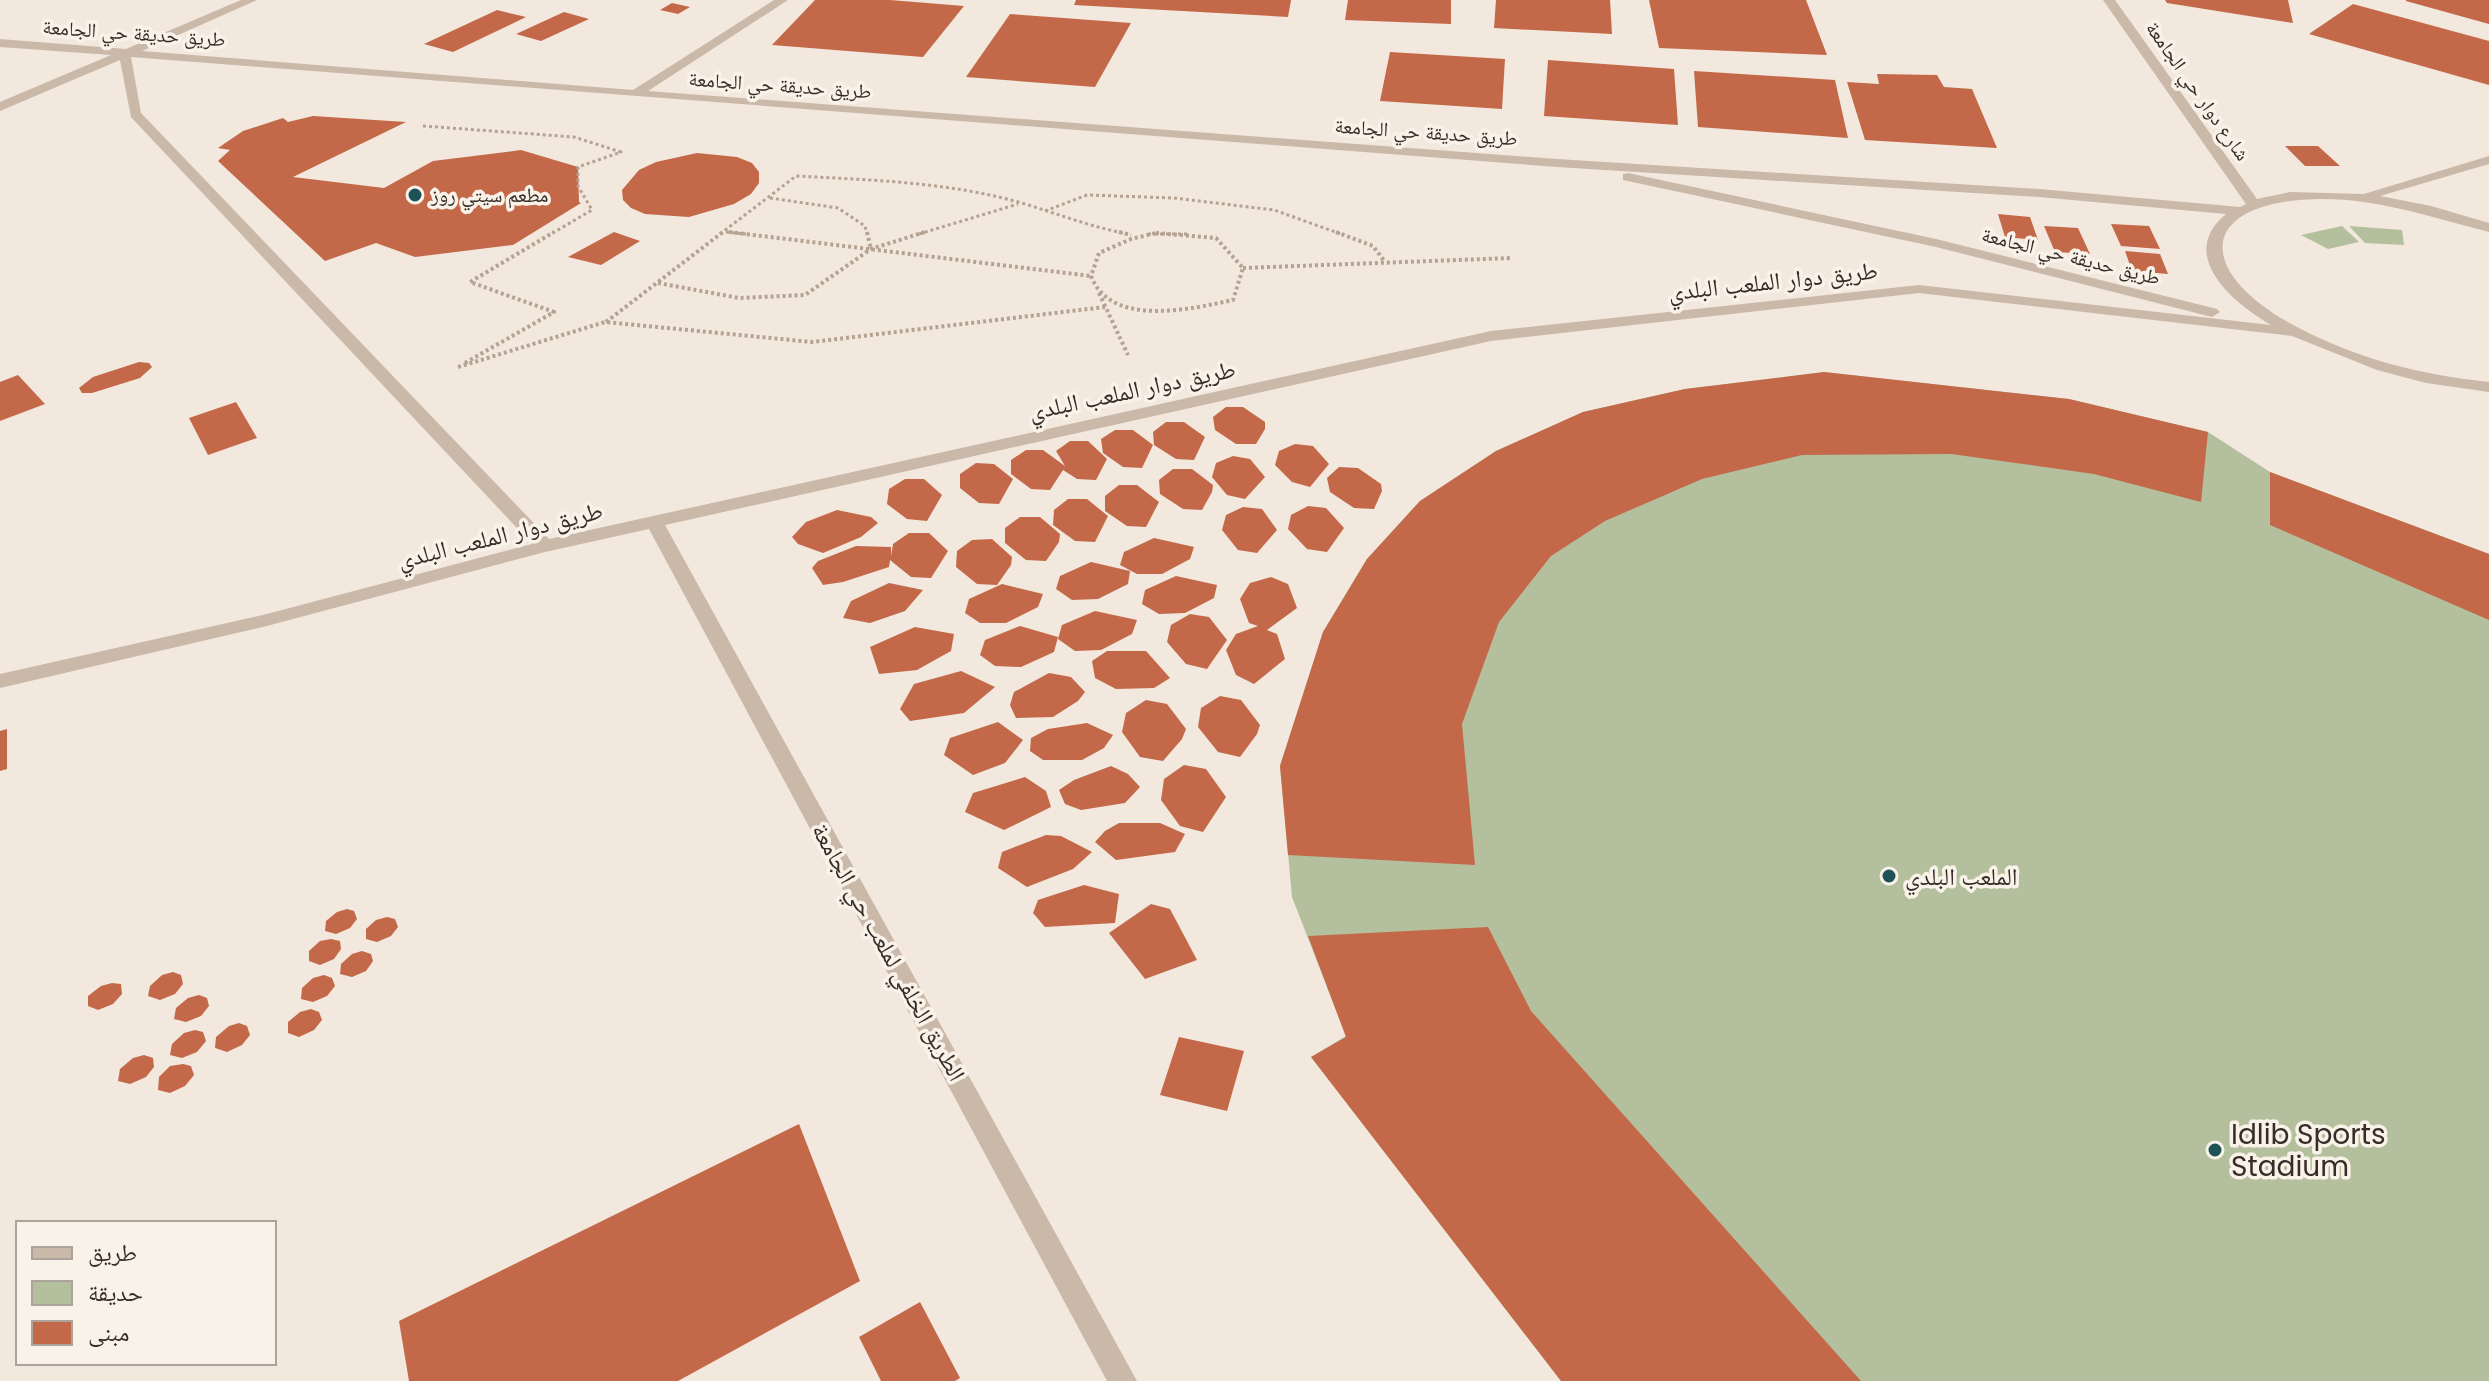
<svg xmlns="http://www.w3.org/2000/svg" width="2489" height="1381" font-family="Poppins,'Noto Naskh Arabic',sans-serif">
<rect width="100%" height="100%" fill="#f2e8dd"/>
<g fill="#b4c09d">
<path d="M2342,226l17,16 -31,7 -27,-14z"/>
<path d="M2349,226l53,4 2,15 -39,-2z"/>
<path d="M1824,372l245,27 139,33 62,40 219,82v827h-928l-250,-324 35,-21 -54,-139 -12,-131 43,-134 44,-73 53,-58 76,-50 87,-39 102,-23z"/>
</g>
<g fill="#c36949">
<path d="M815,0h75l74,6 -41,51 -151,-12z"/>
<path d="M1076,0h215l-3,17 -214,-12z"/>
<path d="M1348,0h103v24l-106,-4z"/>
<path d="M1496,0h114l2,34 -118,-6z"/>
<path d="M1649,0h157l21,55 -168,-7z"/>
<path d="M2165,0h123l5,23 -126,-20z"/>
<path d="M2406,0h83v24l-83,-23z"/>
<path d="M672,3l18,4 -12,7 -18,-4z"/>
<path d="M2353,4l136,37v44l-180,-51z"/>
<path d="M497,10l29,7 -73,35 -29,-8z"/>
<path d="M564,12l25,7 -48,22 -25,-7z"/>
<path d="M1010,14l121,9 -36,64 -129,-10z"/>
<path d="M1390,52l115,7 -3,50 -122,-8z"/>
<path d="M1548,60l126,9 4,56 -134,-9z"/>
<path d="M1694,71l141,9 13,58 -150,-11z"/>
<path d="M1877,74l60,1 7,12 28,2 25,59 -132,-8 -18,-58 32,2z"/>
<path d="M313,116l93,6 -113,55 91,11 49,-27 88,-11 57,17 1,35 2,1 -68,42 -98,12 -39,-14 -51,18 -107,-100 12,-11 -12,-2 25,-17 40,-13 5,4z"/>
<path d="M2285,146h33l22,20h-35z"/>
<path d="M697,153l40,4 15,6 7,9v11l-8,11 -17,10 -45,13 -44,-3 -14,-6 -8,-8 -1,-10 17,-20 17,-8z"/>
<path d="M1998,214l32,3 8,23 -33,-3z"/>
<path d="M2111,224l38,2 11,23 -39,-3z"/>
<path d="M2044,226l34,2 12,26 -35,-2z"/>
<path d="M614,232l26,9 -39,24 -33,-8z"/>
<path d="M2125,251l35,3 8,20 -36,-3z"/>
<path d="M139,362l10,1 3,4 -12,11 -48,15h-10l-3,-5 14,-11z"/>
<path d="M1824,372l245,27 139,33 -7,70 -107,-28 -143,-20 -149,1 -100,24 -97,42 -54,35 -52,66 -37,102 13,141 -187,-10 -8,-89 43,-134 44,-73 53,-58 76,-50 87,-39 102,-23z"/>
<path d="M18,375l27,29 -45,17v-39z"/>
<path d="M236,402l21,36 -49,17 -19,-37z"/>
<path d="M1226,407h17l22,15v7l-9,15h-20l-21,-14 -2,-13z"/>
<path d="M1166,422h18l21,15 -11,23 -18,-1 -22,-14 -1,-13z"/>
<path d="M1115,430h18l20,15 -11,23 -19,-1 -20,-14 -2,-14z"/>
<path d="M1070,441h18l19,18 -11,21 -19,-1 -14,-9 -13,20 -19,-1 -20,-15v-14l15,-10h17l22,16 -9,-15z"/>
<path d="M1295,444l18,2 16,18 -19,23 -18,-5 -17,-17 4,-14z"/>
<path d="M1233,456l17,3 15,18 -20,22 -18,-4 -15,-18 4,-14z"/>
<path d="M976,463l18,1 19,15 -14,25 -20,-1 -19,-15v-14z"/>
<path d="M1339,467l19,1 23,16 1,7 -8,18 -20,-1 -24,-16 -3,-14z"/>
<path d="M1173,469h19l21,16 -1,7 -10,18 -19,-1 -23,-15 -1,-14z"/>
<path d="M2270,472l219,82v66l-219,-95z"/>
<path d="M905,479h19l18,16 -15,26 -20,-2 -20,-15 2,-15z"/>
<path d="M1119,485h18l22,17 -13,25 -19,-1 -22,-15v-15z"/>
<path d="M1068,499h19l21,17 -13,26 -20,-1 -22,-16 1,-15z"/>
<path d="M1308,506l18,2 18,20 -17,24 -20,-3 -19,-20 3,-14z"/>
<path d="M1243,507l19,2 15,21 -20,23 -19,-3 -16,-20 4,-15z"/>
<path d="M837,510l34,7 7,6 -17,14 -38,16 -25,-9 -6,-7 14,-15z"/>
<path d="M1020,517h20l20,17 -1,8 -13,19 -20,-1 -21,-17v-15z"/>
<path d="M909,533h20l19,18 -17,27 -20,-1 -21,-17 -1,7 -46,15 -20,3 -11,-17 6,-7 38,-15 35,1v9l2,-12z"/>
<path d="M1154,538l40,9 -4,12 -28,15h-25l-17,-9 4,-13z"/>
<path d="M992,539l20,18 -1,8 -14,20 -20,-1 -21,-17 1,-16 15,-11z"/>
<path d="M1091,562l39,9 -2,13 -30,15 -26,1 -16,-11 4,-13z"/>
<path d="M1176,576l41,9 -3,13 -29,15 -26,1 -17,-10 3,-14z"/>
<path d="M1271,577l17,7 9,24 -30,22 10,4 8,25 -31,25 -18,-9 -10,-25 10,-16 22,-8 -9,-3 -9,-24 10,-16z"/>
<path d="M889,583l34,7 -18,21 -35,12 -27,-5 8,-17z"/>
<path d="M1002,584l41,10 -5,13 -32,16h-26l-15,-10 4,-14z"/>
<path d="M1095,611l42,9 -5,14 -31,16 -26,1 -17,-12 4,-14z"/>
<path d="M1190,614l19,3 18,23 -20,29 -21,-5 -19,-22 4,-17z"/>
<path d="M1020,626l38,11 -4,15 -33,15 -26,-1 -15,-11 5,-15z"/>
<path d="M915,627l39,7 -3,17 -34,19 -38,4 -9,-27z"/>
<path d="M1107,651h39l24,27 -16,10 -38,1 -21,-11 -3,-17z"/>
<path d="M961,671l34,16 -31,26 -54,8 -10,-12 14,-25z"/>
<path d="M1049,673l22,4 14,15 -7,9 -25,16 -37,1 -6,-13 4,-13z"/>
<path d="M1220,696l21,4 19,25 -3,9 -17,23 -22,-5 -20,-25 3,-19z"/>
<path d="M1146,700l21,4 19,25 -4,10 -19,22 -23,-4 -18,-25 4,-19z"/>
<path d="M998,722l25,18 -18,23 -32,12 -29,-20 6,-17z"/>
<path d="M1087,723l26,12 -9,13 -22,12h-39l-13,-9 1,-13 17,-9z"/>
<path d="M7,729v40l-7,2v-40z"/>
<path d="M1184,765l22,4 20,28 -23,35 -23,-6 -19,-26 3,-21z"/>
<path d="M1111,766l17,8 12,13 -15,16 -44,7 -16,-6 -6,-14 15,-10z"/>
<path d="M1025,777l21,14 5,16 -47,23 -39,-18 8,-19z"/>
<path d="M1119,823h41l25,11 -10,18 -59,8 -21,-18 10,-11z"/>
<path d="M1046,835l15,1 31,16 -19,17 -46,18 -29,-19 4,-16z"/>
<path d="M1084,885l35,9 -4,29 -70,4 -12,-14 5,-13z"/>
<path d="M1151,904l19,5 27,51 -52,19 -36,-46z"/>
<path d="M347,909l7,2 3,8 -7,9 -14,6 -11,-3 1,-10 11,-9z"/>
<path d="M387,917l8,2 3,8 -7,9 -14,6 -11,-3v-10l10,-9z"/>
<path d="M1488,927l43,84 330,370h-300l-250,-324 35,-20 -38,-101z"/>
<path d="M331,939l9,2 1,8 -7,10 -14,6 -11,-4v-10l11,-10z"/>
<path d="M362,951l9,3 2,7 -7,10 -14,6 -12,-3 1,-10 11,-10z"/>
<path d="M173,972l8,3 2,9 -8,10 -15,6 -12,-4 2,-10 12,-11z"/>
<path d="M324,975l8,3 3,8 -8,10 -14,6 -12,-3 1,-11 11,-10z"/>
<path d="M112,983l9,1 1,10 -9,10 -15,6 -10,-4v-10l13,-10z"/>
<path d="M199,995l8,3 2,8 -8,10 -15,6 -12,-3 2,-11 12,-10z"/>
<path d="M311,1009l8,3 3,8 -8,10 -15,7 -11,-4v-11l12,-10z"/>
<path d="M239,1023l8,3 3,9 -8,10 -15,7 -12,-4 1,-11 13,-11z"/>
<path d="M195,1030l8,2 3,9 -9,11 -15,6 -12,-3 2,-11 12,-11z"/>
<path d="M1179,1037l65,14 -17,60 -67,-16z"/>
<path d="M144,1055l9,3 1,9 -8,10 -16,7 -12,-3 2,-12 13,-11z"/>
<path d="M183,1064l8,2 3,9 -9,11 -15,7 -12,-3 1,-13 11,-11z"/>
<path d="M799,1124l61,157 -182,100h-269l-10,-60z"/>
<path d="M920,1302l40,76 -5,3h-74l-22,-44z"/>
</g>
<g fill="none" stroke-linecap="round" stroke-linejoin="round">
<g stroke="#b5a293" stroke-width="3" stroke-dasharray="3 3" stroke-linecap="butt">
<path d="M423,126l151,11 47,15 -43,15v19l14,24 -41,24"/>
<path d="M770,198l68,10 27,18 2,8"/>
<path d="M1045,211l42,-16 87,3 100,12 67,24"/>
<path d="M726,232l20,2"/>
<path d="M720,234l76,-58c76,4 152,6 226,27 36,11 69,24 106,31"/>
<path d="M919,234l99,-30"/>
<path d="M1148,234h39"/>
</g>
<g stroke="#b5a293" stroke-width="4" stroke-dasharray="3 3" stroke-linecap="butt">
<path d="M729,232l362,44"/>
<path d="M867,232l4,17"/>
<path d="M1119,232l12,3"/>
<path d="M1336,232l37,14 12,16"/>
<path d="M1156,233l60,5 27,30 -10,32c-42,9 -122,28 -142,-24l8,-23 32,-14z"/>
<path d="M1243,268l268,-10"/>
<path d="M658,283l81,15 66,-3 66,-46 54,-17"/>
<path d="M1099,293l29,62"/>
<path d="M606,322l117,-90"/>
<path d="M465,363l89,-51 -84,-30 84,-50"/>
<path d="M458,367l147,-45 207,20 293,-35"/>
</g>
<g fill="#cab8a9" fill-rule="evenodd">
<path d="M241,0h16l-115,51 491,39 141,-90h14l-140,91 909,68 482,30 201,18 6,-3 -143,-204h12l142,199 33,-7 74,2 125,-38v8l-109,32 51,10 58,17v9c-55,-14 -109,-33 -167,-33 -126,1 -130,73 -25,128 60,32 125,48 192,55v10l-63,-9 -49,-13 -85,-34 -373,-43 -428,48 -826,184 472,856h-30l-458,-852 -104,23 -282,75 -263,61v-14l263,-59 269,-71 -401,-427 -11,-57 -120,51v-9l111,-47 -111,-8v-8l126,10zM131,57l1426,110 482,30 187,17c-50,41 7,89 45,111l-352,-40 -428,46 -942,208 -408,-426z"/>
<path d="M1628,173l308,66 281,70 3,3 -8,5 -276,-70 -313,-67v-6z"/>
</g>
</g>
<g fill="#1f5257" stroke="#f9f2e9" stroke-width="3">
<circle cx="415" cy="195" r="8"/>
<circle cx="1889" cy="876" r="8"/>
<circle cx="2215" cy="1150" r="8"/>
</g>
<g text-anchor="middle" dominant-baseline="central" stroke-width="7" stroke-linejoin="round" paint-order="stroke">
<g font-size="20" fill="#372d28" stroke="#f9f2e9">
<text transform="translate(134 33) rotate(4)">طريق حديقة حي الجامعة</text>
<text transform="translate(780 85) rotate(4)">طريق حديقة حي الجامعة</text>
<text transform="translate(2198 91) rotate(55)">شارع دوار حي الجامعة</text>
<text transform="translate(1426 132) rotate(4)">طريق حديقة حي الجامعة</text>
<text transform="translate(2071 256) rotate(14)">طريق حديقة حي الجامعة</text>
</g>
<g font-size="20" fill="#372d28" stroke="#f9f2e9" text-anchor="start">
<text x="431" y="195">مطعم سيتي روز</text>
</g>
<g font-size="24" fill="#372d28" stroke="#f9f2e9">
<text transform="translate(1773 281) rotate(-6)">طريق دوار الملعب البلدي</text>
<text transform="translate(1132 390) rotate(-12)">طريق دوار الملعب البلدي</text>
<text transform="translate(500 535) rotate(-14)">طريق دوار الملعب البلدي</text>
<text transform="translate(889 952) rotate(61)">الطريق الخلفي لملعب حي الجامعة</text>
</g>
<g font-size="24" fill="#372d28" stroke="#f9f2e9" text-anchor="start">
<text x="1905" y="876">الملعب البلدي</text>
</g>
<g font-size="28" fill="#372d28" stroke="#f9f2e9" text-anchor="start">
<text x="2231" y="1134">Idlib Sports<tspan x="2231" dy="32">Stadium</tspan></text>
</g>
</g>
<rect x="16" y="1221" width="260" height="144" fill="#f9f2e9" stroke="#aba39c" stroke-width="2"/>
<rect x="32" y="1247" width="40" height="12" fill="#cab8a9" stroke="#aba39c" stroke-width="2"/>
<text x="88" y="1261" font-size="24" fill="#372d28">طريق</text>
<rect x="32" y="1281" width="40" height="24" fill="#b4c09d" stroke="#aba39c" stroke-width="2"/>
<text x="88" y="1301" font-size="24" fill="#372d28">حديقة</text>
<rect x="32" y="1321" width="40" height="24" fill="#c36949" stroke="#aba39c" stroke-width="2"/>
<text x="88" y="1341" font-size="24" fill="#372d28">مبنى</text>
</svg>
